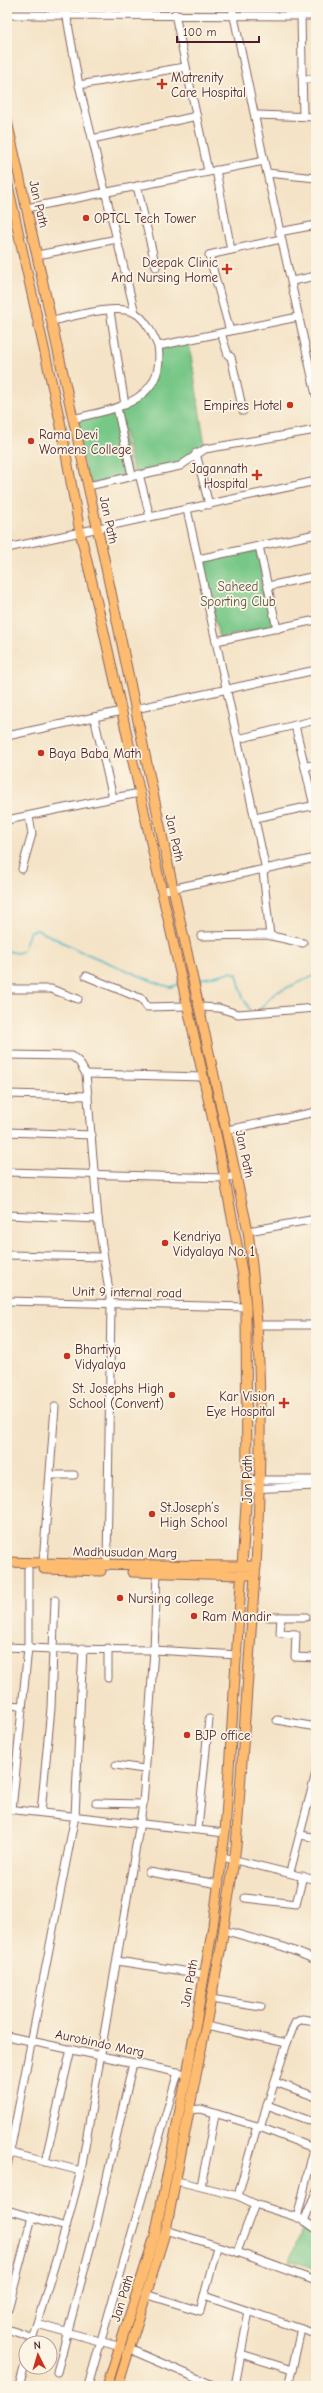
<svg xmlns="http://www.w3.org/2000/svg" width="323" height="2393" font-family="'Comic Neue',sans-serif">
<rect width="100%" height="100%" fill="#fcf5e5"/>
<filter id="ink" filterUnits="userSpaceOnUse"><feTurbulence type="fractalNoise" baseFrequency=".025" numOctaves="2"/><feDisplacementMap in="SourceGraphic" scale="8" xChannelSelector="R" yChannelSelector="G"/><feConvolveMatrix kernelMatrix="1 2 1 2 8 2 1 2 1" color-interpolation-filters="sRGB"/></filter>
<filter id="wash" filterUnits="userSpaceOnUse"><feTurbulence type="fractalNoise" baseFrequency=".012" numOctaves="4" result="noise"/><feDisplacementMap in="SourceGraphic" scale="16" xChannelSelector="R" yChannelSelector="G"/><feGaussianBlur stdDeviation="0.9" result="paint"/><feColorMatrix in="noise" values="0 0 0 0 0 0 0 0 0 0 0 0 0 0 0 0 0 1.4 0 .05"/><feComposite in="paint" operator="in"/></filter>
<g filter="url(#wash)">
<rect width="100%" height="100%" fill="#f4e3c6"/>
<g fill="#77c787" stroke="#607359">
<path d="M189,342l16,105 -25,17 -46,9 -16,-64 19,-9 19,-22 3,-32z"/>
<path d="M116,409l15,65 -42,11 -16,-65z"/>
<path d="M257,550l17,77 -55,11 -17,-77z"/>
<path d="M303,2227l13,5v37l-26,-9z"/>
</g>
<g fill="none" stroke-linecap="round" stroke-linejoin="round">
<g stroke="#4ab6c7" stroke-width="1.5">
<path d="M7,951l10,2 6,-2 7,-20 8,-1 42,21 82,34 9,2 8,-3"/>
<path d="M197,980l34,-8 6,2 6,24 7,12"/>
<path d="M260,1009l15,-16 41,-18"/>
</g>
</g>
</g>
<g filter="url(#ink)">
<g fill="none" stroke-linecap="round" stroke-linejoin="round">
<defs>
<g id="minor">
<path d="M65,7l14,78 56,228"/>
<path d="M175,14l33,157"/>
<path d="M7,15l309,1"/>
<path d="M301,15l2,101"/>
<path d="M303,79h13"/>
<path d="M79,85l106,-18"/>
<path d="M256,115l60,2"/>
<path d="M92,139l105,-23"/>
<path d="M264,161l3,12 49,5"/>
<path d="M216,170l15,80 50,-11"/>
<path d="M267,173l49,222"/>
<path d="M137,186l19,81"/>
<path d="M27,208l237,-47 -32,-154"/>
<path d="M279,232l37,-7"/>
<path d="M231,250l-22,5 21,76 68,-14"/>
<path d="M38,255l79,-16"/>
<path d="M292,281l24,-5"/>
<path d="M110,311l15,94"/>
<path d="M52,321c19,-4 66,-18 83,-8 11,6 18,22 23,33l72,-15"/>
<path d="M221,333l7,22 3,2 12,54"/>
<path d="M117,408l15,67"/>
<path d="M72,419c42,-10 95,-17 86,-73"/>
<path d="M196,453l13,52"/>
<path d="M139,474l11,43"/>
<path d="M88,486l92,-20 25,-17 111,-19"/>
<path d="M187,509l79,361"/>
<path d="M259,546l18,83"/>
<path d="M7,548l309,-67"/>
<path d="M198,559l118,-25"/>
<path d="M268,586l48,-10"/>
<path d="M216,641l100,-21"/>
<path d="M135,709l181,-39"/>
<path d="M295,725l19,81"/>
<path d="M7,736l115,-25"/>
<path d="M238,739l78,-19"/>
<path d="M305,767l11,-3"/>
<path d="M113,798l27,-5"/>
<path d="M255,818l61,-13"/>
<path d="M7,820l106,-22 -19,-81"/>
<path d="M22,869l10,-35 -3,-18"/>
<path d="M263,871l7,65"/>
<path d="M161,891l155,-33"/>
<path d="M201,936l66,-1 36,8"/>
<path d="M86,976l56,23 5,8 40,-1"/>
<path d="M7,989h44l27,10"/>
<path d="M200,1007l19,1 19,6 78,-6"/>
<path d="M7,1055l65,1 7,6 7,12 12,145 13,85 -4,262"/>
<path d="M86,1074l118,3"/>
<path d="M7,1094l81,2"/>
<path d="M227,1130l89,-18"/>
<path d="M7,1132l85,3"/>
<path d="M7,1172l218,6 12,-2"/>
<path d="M7,1215l91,4"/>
<path d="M248,1231l68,-12"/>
<path d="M7,1255l96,2"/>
<path d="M7,1301l239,6"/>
<path d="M257,1325h59"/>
<path d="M51,1475h23"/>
<path d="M247,1480h69"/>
<path d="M247,1489l69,-3"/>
<path d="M43,1563l12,-156"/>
<path d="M269,1617h37"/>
<path d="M281,1617l-1,16 16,1 -1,23 21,1"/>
<path d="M7,1647l46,2 2,-49"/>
<path d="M108,1648v30"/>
<path d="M7,1705l15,1"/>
<path d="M277,1720l39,7"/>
<path d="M116,1765l28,4"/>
<path d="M96,1803l47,1"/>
<path d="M7,1809l218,24"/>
<path d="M12,1810l16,-162v-79"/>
<path d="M41,1812l10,-104 2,-59 101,1 84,5"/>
<path d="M198,1829l11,-110"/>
<path d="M301,1835l15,3"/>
<path d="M223,1857l93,23"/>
<path d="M149,1872l70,12"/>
<path d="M290,1872l26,-99"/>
<path d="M245,1898l51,6 7,-28"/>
<path d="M223,1930l61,17 32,13"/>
<path d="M117,1961l86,13"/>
<path d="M211,1999l50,8"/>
<path d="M206,2026l81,17 -27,85"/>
<path d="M7,2036l174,37"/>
<path d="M287,2043l8,-20 7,-4 14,2"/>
<path d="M275,2082l41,15"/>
<path d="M267,2105l49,18"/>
<path d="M189,2110l12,-1 56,17 59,23"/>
<path d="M7,2152l74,19"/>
<path d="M45,2162l26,-113"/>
<path d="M7,2167l68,-351 8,-168"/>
<path d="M177,2181l61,15 17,8 47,15 14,10"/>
<path d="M201,2186l14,-71"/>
<path d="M238,2196l19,-70"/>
<path d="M7,2210l59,17"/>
<path d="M297,2218l19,-78"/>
<path d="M304,2221l12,-29"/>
<path d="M166,2230l71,22 79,29"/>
<path d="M237,2252l18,-48"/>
<path d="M145,2294l55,17 17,-64"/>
<path d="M204,2296l112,38"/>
<path d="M7,2313l25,-96"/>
<path d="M37,2324l84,23"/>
<path d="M7,2329l26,9"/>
<path d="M31,2343l35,-116 15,-56 62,-367 11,-154 3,-77"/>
<path d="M129,2349l86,37"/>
<path d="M241,2354l51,16 9,-41"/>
<path d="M57,2372l39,-146 37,-163"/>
<path d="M19,2386l7,-25"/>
<path d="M88,2386l90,-314"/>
<path d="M235,2386l14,-75"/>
<path d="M288,2386l4,-16"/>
</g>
<g id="major">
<path d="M7,121l95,428 71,339 75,343c15,111 14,224 8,335"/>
<path d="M7,181l53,240 20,111 24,100 114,511 25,133 3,31 1,182 -5,77v9h13l1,-9c-83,-1 -166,-1 -249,-4"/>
<path d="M44,1569l57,2"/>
<path d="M107,2386l48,-150 32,-162 26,-148 12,-93 16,-250 1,-8 -110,-3"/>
<path d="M118,2386l48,-156 55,-283 15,-100 19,-272"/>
</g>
</defs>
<use href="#minor" stroke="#866461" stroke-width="9"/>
<use href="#major" stroke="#866461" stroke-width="11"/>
<use href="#minor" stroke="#fff" stroke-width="7"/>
<use href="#major" stroke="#febc70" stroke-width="9"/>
</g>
</g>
<g fill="#c8321e" stroke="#fcf5e5" stroke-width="1.5">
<path d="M160 78h4v4h4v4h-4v4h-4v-4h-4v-4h4z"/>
<circle cx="86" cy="218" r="4"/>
<path d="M225 263h4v4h4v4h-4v4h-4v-4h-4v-4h4z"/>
<circle cx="290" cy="405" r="4"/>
<circle cx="31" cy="441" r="4"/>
<path d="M255 469h4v4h4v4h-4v4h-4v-4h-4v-4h4z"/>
<circle cx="41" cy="753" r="4"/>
<circle cx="165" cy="1243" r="4"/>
<circle cx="67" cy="1356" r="4"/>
<circle cx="172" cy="1395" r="4"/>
<path d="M282 1397h4v4h4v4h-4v4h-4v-4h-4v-4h4z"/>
<circle cx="152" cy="1514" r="4"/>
<circle cx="120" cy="1598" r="4"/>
<circle cx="194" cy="1616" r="4"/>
<circle cx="187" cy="1735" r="4"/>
</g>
<g text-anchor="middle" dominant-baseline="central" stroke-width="3.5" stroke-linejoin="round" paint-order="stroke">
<g font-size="13" fill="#4a1f2b" stroke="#fcf5e5" text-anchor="start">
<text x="171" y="77">Matrenity<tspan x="171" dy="15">Care Hospital</tspan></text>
<text x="94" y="218">OPTCL Tech Tower</text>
<text x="218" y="262" text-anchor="end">Deepak Clinic<tspan x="218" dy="15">And Nursing Home</tspan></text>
<text x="282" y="405" text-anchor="end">Empires Hotel</text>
<text x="39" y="434">Rama Devi<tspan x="39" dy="15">Womens College</tspan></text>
<text x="248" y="468" text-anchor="end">Jagannath<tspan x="248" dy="15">Hospital</tspan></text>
<text x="49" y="753">Baya Baba Math</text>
<text x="173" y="1236">Kendriya<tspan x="173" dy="15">Vidyalaya No. 1</tspan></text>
<text x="75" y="1349">Bhartiya<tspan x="75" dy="15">Vidyalaya</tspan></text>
<text x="164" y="1388" text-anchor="end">St. Josephs High<tspan x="164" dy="15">School (Convent)</tspan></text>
<text x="275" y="1396" text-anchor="end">Kar Vision<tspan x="275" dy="15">Eye Hospital</tspan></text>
<text x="160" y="1507">St.Joseph’s<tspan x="160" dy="15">High School</tspan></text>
<text x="128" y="1598">Nursing college</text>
<text x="202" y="1616">Ram Mandir</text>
<text x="195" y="1735">BJP office</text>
</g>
<g font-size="13" fill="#4a1f2b" stroke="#fcf5e5">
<text transform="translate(39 204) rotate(77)">Jan Path</text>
<text transform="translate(109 520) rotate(78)">Jan Path</text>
<text transform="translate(175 838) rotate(78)">Jan Path</text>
<text transform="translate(245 1154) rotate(78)">Jan Path</text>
<text transform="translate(127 1292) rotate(1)">Unit 9 internal road</text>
<text transform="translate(247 1479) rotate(-90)">Jan Path</text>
<text transform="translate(125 1552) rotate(1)">Madhusudan Marg</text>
<text transform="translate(189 1983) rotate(-80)">Jan Path</text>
<text transform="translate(100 2043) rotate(12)">Aurobindo Marg</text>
<text transform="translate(122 2298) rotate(-73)">Jan Path</text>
</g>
<g font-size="13" fill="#585147" stroke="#fcf5e5">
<text x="238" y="586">Saheed<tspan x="238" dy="15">Sporting Club</tspan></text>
</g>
</g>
<rect width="323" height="2393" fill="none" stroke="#fcf5e5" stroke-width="24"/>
<g transform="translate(38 2355) rotate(355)"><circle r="19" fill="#fcf5e5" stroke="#b59f9b"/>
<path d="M0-3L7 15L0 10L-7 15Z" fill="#c8321e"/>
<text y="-6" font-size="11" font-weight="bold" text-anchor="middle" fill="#4a1f2b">N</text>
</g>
<path d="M177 36v6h82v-6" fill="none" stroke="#4a1f2b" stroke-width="2"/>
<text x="183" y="36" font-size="12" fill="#4a1f2b" stroke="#fcf5e5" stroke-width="3" paint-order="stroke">100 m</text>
</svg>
